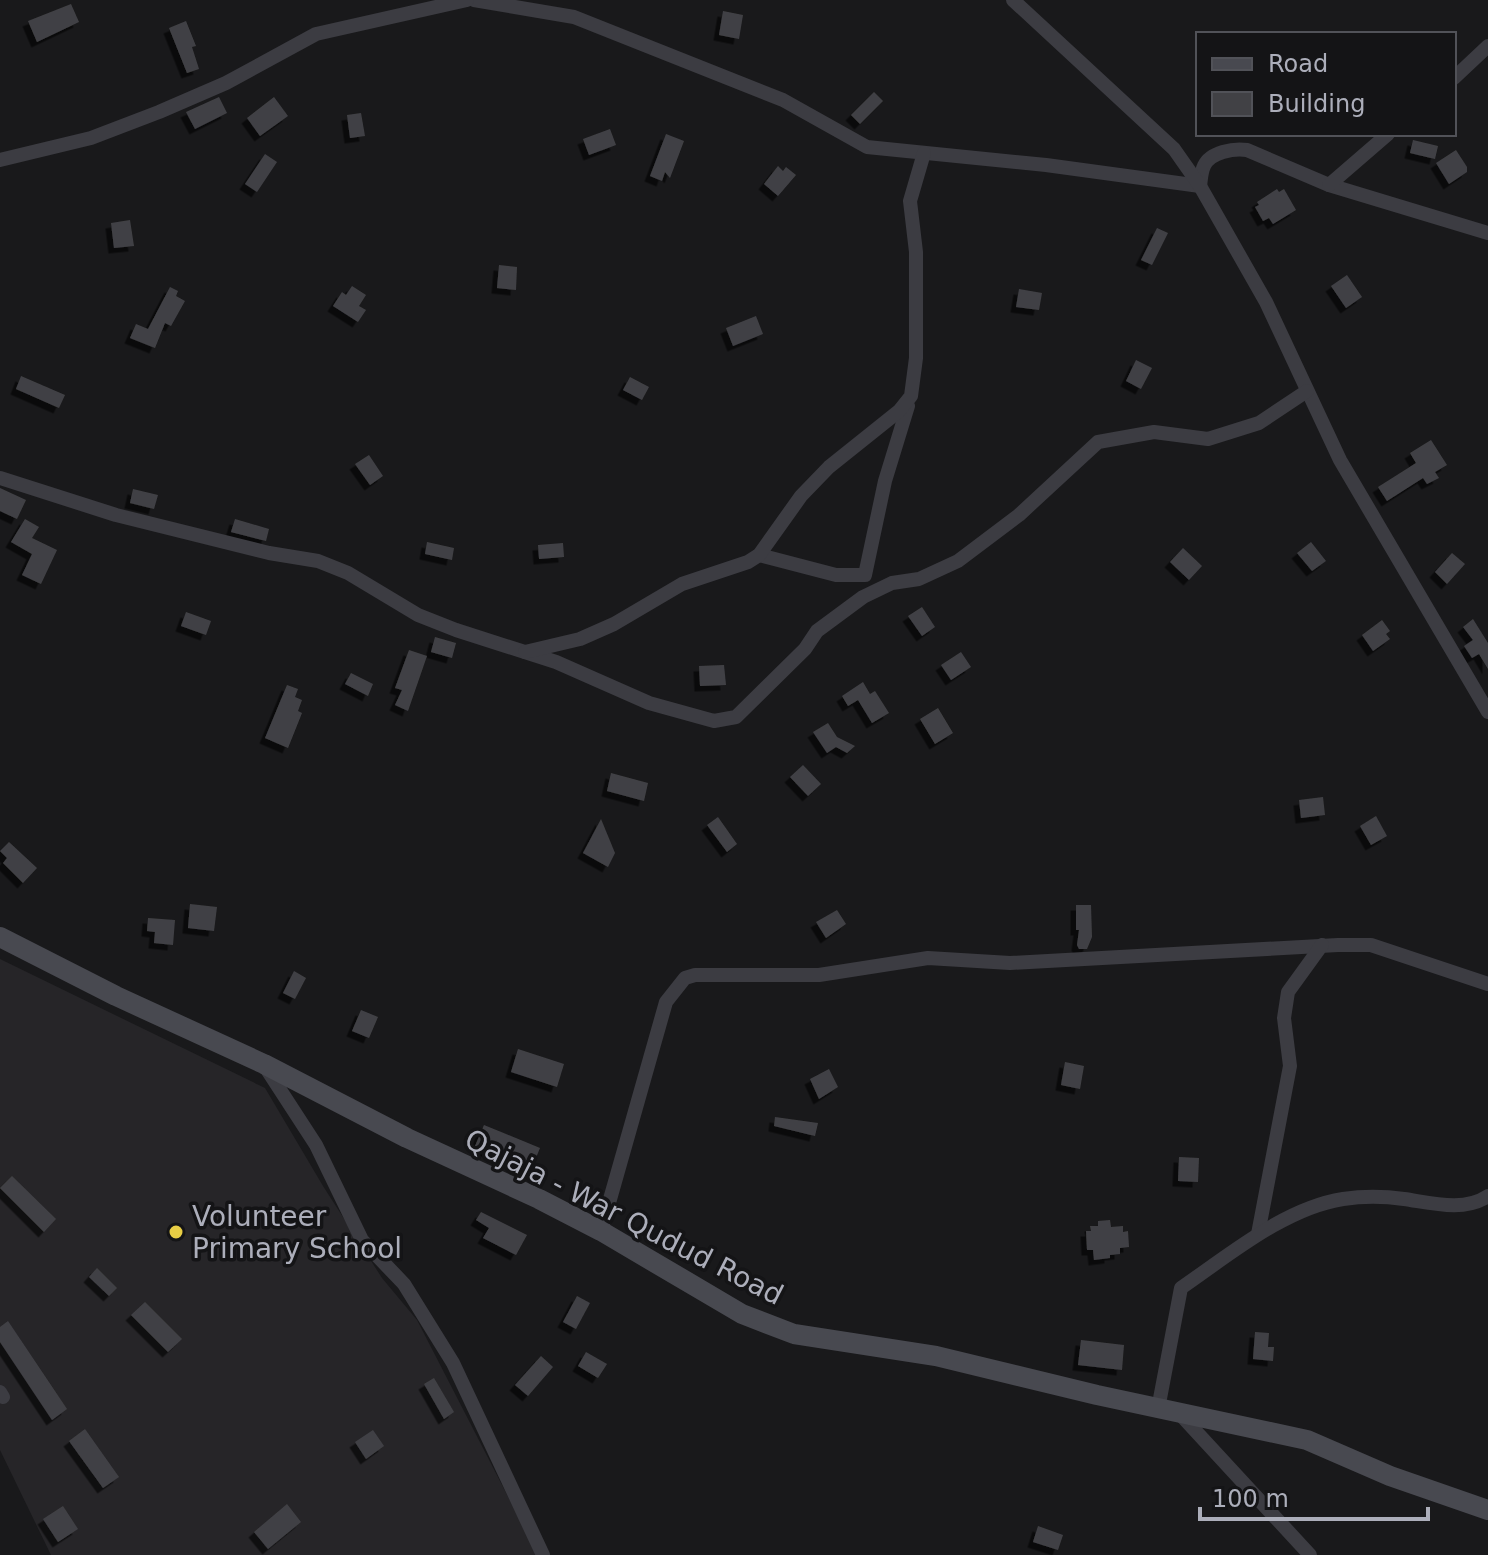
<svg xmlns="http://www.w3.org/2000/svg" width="1488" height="1555" font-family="'DejaVu Sans',sans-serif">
<defs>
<filter id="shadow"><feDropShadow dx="-5.5" dy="5.5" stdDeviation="0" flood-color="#0009"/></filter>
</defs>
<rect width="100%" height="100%" fill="#19191b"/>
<path fill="#262528" d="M0,959l265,129 58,98 59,92 35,42 121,235h-487l-51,-105z"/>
<g fill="#414145" filter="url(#shadow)">
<path d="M71,4l8,18 -42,20 -9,-21z"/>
<path d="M723,11l20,4 -4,24 -20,-4z"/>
<path d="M186,21l10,25 -4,1 7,22 -12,4 -18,-45z"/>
<path d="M874,92l9,9 -23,23 -9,-9z"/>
<path d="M219,97l8,16 -32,16 -9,-17z"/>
<path d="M274,97l14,19 -28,20 -13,-18z"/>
<path d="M361,113l4,23 -15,2 -3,-23z"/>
<path d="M610,129l6,16 -27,10 -6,-16z"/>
<path d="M666,134l18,7 -14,37 -5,-6 -3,9 -12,-5z"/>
<path d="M1413,140l25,6 -3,13 -25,-6z"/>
<path d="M1456,150l11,17v5l-18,12 -13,-21z"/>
<path d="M265,154l12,8 -20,30 -12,-8z"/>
<path d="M778,166l5,5 3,-4 10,8 -18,21 -14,-12z"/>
<path d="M1277,189l2,3 5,-3 12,21 -23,14 -4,-6 -6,3 -8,-14 4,-2 -2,-3z"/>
<path d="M130,220l4,26 -20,2 -3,-25z"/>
<path d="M1157,228l11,5 -16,32 -11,-5z"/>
<path d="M499,265l18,2 -1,23 -19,-2z"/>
<path d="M1347,275l15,22 -16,11 -15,-22z"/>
<path d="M352,286l14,9 -7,11 7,4 -8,12 -25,-16 9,-14 4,3z"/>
<path d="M170,287l8,4 -2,5 9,5 -14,25 -6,-3 -10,25 -25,-10 6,-14 12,5z"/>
<path d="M1019,289l23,4 -3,17 -23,-3z"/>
<path d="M756,316l7,18 -30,12 -7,-18z"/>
<path d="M1136,360l16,8 -11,21 -15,-8z"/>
<path d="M21,376l44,19 -6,13 -43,-19z"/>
<path d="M630,377l19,10 -7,13 -19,-10z"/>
<path d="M1431,440l16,25 -12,7 4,6 -12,6 -4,-6 -36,23 -9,-14 38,-24 -6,-10z"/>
<path d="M369,455l14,21 -13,9 -15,-21z"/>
<path d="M0,488l26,12 -9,19 -17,-8z"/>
<path d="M133,489l25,6 -4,14 -24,-6z"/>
<path d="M25,519l14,8 -7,11 25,12 -16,34 -19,-9 10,-21 -21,-12z"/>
<path d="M235,519l34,10 -3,12 -35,-9z"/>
<path d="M427,542l27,6 -2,12 -27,-6z"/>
<path d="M1311,542l15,19 -14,10 -15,-18z"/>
<path d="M563,543l1,14 -25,2 -1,-14z"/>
<path d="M1183,548l19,18 -13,14 -19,-18z"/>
<path d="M1452,553l13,11 -18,20 -12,-12z"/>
<path d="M922,607l13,20 -13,9 -14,-20z"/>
<path d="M186,612l25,9 -5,14 -25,-9z"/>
<path d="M1473,619l15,24v26l-9,-15 -7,4 -8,-12 9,-6 -10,-13z"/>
<path d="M1382,620l8,11 -4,3 4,5 -17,12 -11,-16z"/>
<path d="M435,637l21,6 -4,15 -21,-6z"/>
<path d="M409,650l18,6 -19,55 -13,-6 7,-15 -7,-2z"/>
<path d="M961,652l10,15 -20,13 -10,-15z"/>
<path d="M724,665l2,20 -26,1 -1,-20z"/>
<path d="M351,673l22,11 -5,12 -23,-12z"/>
<path d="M863,682l7,12 5,-3 14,22 -17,10 -14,-23 -10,6 -6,-10z"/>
<path d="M287,685l11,4 -3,8 7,3 -4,11 4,2 -14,35 -23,-10z"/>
<path d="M938,708l15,25 -18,11 -15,-25z"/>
<path d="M828,723l9,14 18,9 -8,7 -11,-6 -9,6 -14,-21z"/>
<path d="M803,765l18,19 -13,12 -18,-19z"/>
<path d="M611,773l37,10 -4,18 -37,-10z"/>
<path d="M1323,797l2,18 -24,3 -2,-18z"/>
<path d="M1376,816l11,20 -16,9 -11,-19z"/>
<path d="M718,817l19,27 -10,8 -20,-27z"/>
<path d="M601,819l14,34 -7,14 -25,-14z"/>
<path d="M9,842l28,26 -14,15 -20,-20 4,-5 -7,-7z"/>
<path d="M190,904l27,3 -3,24 -26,-3z"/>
<path d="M1076,905h15l1,32 -5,12h-8l-2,-4 2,-15h-3z"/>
<path d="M837,910l9,14 -20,14 -10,-16z"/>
<path d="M148,918l27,2 -2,25 -19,-2 1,-11 -8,-1z"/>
<path d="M294,971l12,7 -11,21 -12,-6z"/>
<path d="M361,1010l17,7 -9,21 -17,-7z"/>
<path d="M518,1049l46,15 -7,23 -46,-15z"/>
<path d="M1065,1062l19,4 -4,23 -19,-4z"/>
<path d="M829,1069l9,18 -19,12 -9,-20z"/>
<path d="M775,1117l43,6 -3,13 -41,-10z"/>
<path d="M484,1125l56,23 -9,22 -56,-24z"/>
<path d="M1179,1157l20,1 -1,24 -20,-1z"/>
<path d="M12,1176l44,43 -12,13 -44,-44z"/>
<path d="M481,1212l46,23 -11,20 -33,-17 6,-10 -13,-8z"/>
<path d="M1110,1220l1,7 12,-1v6l5,-1 1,16 -9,1v6l-10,1v3l-16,2 -1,-10h-6l-1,-19h5l-1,-5h8v-5z"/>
<path d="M97,1268l20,20 -8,8 -20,-19z"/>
<path d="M577,1296l13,7 -14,26 -13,-7z"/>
<path d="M145,1302l37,37 -14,13 -37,-37z"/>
<path d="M8,1321l59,88 -15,11 -52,-78v-15z"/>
<path d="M1255,1332l14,1 -1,14h6l-1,14 -20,-2z"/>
<path d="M1081,1340l43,5 -2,25 -44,-5z"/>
<path d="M586,1352l21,12 -9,14 -20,-12z"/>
<path d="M541,1356l12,11 -25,29 -13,-11z"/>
<path d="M434,1378l20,34 -10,7 -20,-35z"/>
<path d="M85,1429l34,48 -16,11 -34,-47z"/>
<path d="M373,1430l11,16 -18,13 -11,-17z"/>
<path d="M287,1504l14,18 -33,27 -14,-17z"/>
<path d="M63,1506l15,23 -20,13 -15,-23z"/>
<path d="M1038,1526l25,9 -5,15 -25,-8z"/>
</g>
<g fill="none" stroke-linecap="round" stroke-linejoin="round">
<g stroke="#3c3c42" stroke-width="14">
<path d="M474,0l100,17 209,83 84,47 179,18 154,21c1,-6 1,-14 4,-20 6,-14 30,-18 43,-16l82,35 159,48"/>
<path d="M1013,0l161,149 26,37 66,116 74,158 148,252"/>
<path d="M1454,78l34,-32"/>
<path d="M0,160l91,-22 68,-26 67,-29 90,-49 151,-34"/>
<path d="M1329,185l59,-51"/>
<path d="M0,478l116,37 153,38 49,8 30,12 70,42 38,15 100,32 93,41 65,18 22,-4 69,-68 12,-18 46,-34 29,-14 27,-4 39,-18 61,-46 79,-73 56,-10 54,7 51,-16 48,-32"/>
<path d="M759,555l77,20h29l20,-94 23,-75"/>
<path d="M525,652l55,-13 34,-15 68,-40 66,-22 11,-7 42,-59 28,-29 70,-56 12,-15 5,-38v-106l-6,-51 14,-48"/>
<path d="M264,1065l52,80 46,95 42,44 49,79 90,192"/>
<path d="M601,1231l65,-229 19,-24 10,-3h124l109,-17 82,5 328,-18h33l117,39"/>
<path d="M1258,1234l32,-168 -6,-48 4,-26 34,-47"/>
<path d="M0,1392l3,5"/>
<path d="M1158,1409l23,-121c48,-33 104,-80 162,-89 20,-3 40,-3 61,0 28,4 60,13 84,-3"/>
<path d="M1179,1413l131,142"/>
</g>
<path stroke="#484950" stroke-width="20" d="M0,937l116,59 148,68 143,74 132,61 62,32 141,83 52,20 142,22 161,39 210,45 83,36 98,34"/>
</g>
<circle fill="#e7cd45" stroke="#141416" stroke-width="3" cx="176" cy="1232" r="8"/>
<g text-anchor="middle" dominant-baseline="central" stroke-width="7" stroke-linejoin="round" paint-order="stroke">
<g font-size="28" fill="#acaeba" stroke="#141416" text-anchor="start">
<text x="192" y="1216">Volunteer<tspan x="192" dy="32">Primary School</tspan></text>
</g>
<g font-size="28" fill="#acaeba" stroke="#141416">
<text transform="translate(624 1217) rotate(27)">Qajaja - War Qudud Road</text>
</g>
</g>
<rect x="1196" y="32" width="260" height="104" fill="#141416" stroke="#515258" stroke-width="2"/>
<rect x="1212" y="58" width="40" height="12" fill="#484950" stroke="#515258" stroke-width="2"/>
<text x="1268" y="72" font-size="24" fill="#acaeba">Road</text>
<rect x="1212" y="92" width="40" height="24" fill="#414145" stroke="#515258" stroke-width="2"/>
<text x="1268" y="112" font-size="24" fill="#acaeba">Building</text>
<path d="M1200 1507v12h228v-12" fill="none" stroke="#acaeba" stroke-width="4"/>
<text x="1212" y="1507" font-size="24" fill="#acaeba" stroke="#141416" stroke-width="6" paint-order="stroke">100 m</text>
</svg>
